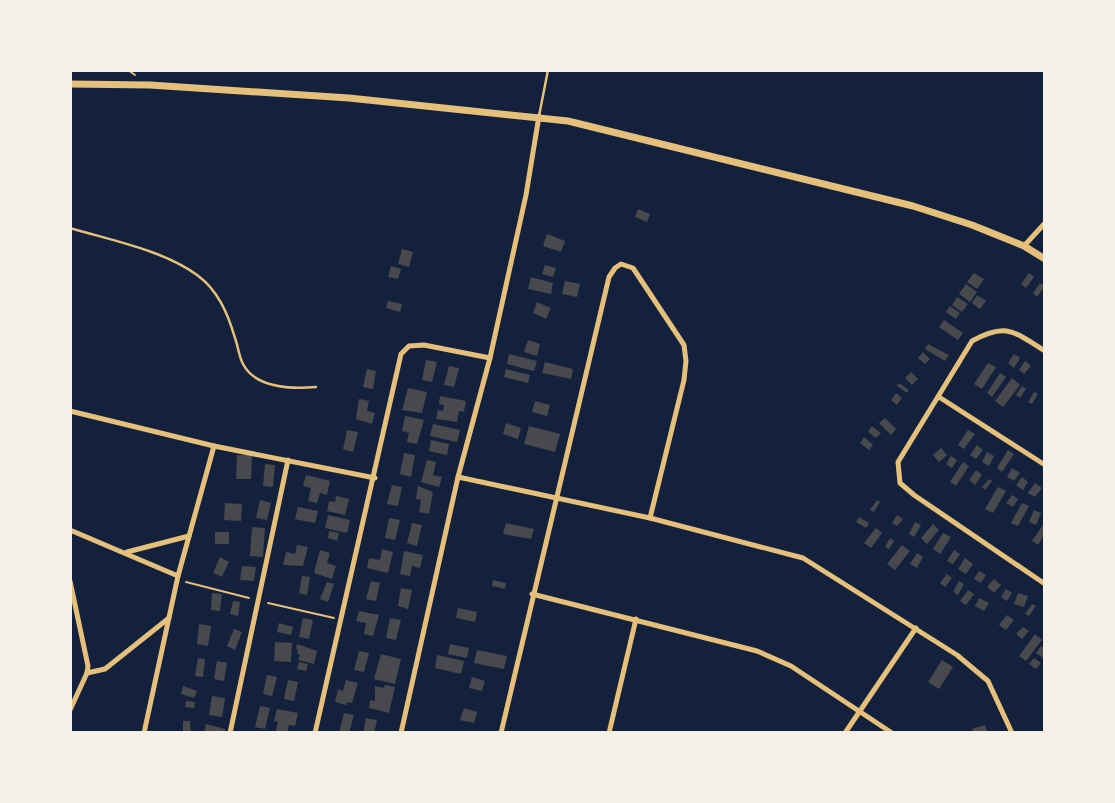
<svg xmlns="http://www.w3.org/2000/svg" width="1115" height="803" font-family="'Roboto Condensed',sans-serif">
<rect width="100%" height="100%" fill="#14213d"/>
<g fill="#48494c">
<path d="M638,209l12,5 -3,8 -12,-5z"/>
<path d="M547,234l18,7 -4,11 -18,-6z"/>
<path d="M402,249l11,3 -4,15 -11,-3z"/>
<path d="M545,265l11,3 -3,9 -11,-3z"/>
<path d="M391,266l10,3 -3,10 -10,-2z"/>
<path d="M974,273l10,6 -7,10 -10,-7z"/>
<path d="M1029,273l5,4 -8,11 -5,-4z"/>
<path d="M531,277l22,6 -2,11 -23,-5z"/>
<path d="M565,281l15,3 -3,13 -15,-3z"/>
<path d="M1040,283l5,3 -8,11 -4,-4z"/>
<path d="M966,284l11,8 -7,10 -11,-8z"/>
<path d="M977,295l9,6 -6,8 -8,-6z"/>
<path d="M957,297l11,7 -6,8 -10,-7z"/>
<path d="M388,301l14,3 -2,8 -14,-4z"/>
<path d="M537,302l14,6 -5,11 -13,-6z"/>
<path d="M950,306l10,7 -4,6 -10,-7z"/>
<path d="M944,320l19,13 -5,7 -19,-13z"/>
<path d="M528,340l12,4 -3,12 -13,-4z"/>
<path d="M928,344l21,11 -4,6 -20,-12z"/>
<path d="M923,352l7,7 -5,5 -7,-6z"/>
<path d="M509,354l28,7 -3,10 -27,-7z"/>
<path d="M1014,354l6,4 -6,10 -6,-5z"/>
<path d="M426,360l11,2 -5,20 -10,-2z"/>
<path d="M1025,361l6,5 -7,8 -5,-4z"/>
<path d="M545,362l28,7 -2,10 -29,-6z"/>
<path d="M988,363l8,4 -14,22 -8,-5z"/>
<path d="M449,366l10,2 -5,19 -10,-2z"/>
<path d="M367,369l9,2 -3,18 -10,-2z"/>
<path d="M506,369l24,6 -2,8 -24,-6z"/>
<path d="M911,372l7,7 -6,6 -7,-7z"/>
<path d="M1000,373l6,4 -14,20 -5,-4z"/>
<path d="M1012,378l8,7 -17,22 -8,-6z"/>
<path d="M899,383l10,7 -2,3 -10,-7z"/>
<path d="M1022,386l4,3 -6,9 -4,-3z"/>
<path d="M408,388l19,4 -5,21 -20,-3z"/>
<path d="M1034,392l4,2 -6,10 -4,-2z"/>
<path d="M896,393l6,5 -5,7 -6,-5z"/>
<path d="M440,396l26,5 -2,11 -5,-1 -2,11 -21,-3 2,-9 5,1 1,-6 -5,-1z"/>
<path d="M359,399l10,2 -2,10 8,2 -3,11 -16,-5z"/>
<path d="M535,401l15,4 -3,11 -15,-4z"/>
<path d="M405,416l19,4 -7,24 -10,-2 2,-9 -7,-2z"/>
<path d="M885,418l11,11 -5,6 -12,-12z"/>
<path d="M506,423l15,5 -3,11 -15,-5z"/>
<path d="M433,424l27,6 -3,12 -27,-6z"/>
<path d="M529,426l31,8 -5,18 -31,-8z"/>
<path d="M872,426l9,7 -5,5 -8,-6z"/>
<path d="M347,430l11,2 -5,20 -10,-3z"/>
<path d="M968,430l7,4 -11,15 -6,-4z"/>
<path d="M864,437l9,8 -4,5 -9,-7z"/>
<path d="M431,440l18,4 -2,11 -18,-4z"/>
<path d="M977,445l6,5 -7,9 -6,-4z"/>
<path d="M941,448l6,7 -8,7 -6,-7z"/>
<path d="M1008,450l6,4 -12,18 -5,-4z"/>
<path d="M987,452l7,4 -5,10 -7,-4z"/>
<path d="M404,453l11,2 -4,22 -11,-3z"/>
<path d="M237,455h15l-1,24h-15z"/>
<path d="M951,456l6,4 -5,8 -6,-4z"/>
<path d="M427,460l9,2 -3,13 9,2 -3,10 -18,-5z"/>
<path d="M963,462l6,4 -13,20 -6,-4z"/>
<path d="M265,464l10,1 -2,22 -10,-1z"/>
<path d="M1012,468l8,5 -6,8 -7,-4z"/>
<path d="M976,470l6,5 -7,10 -6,-5z"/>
<path d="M306,475l24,6 -3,14 -7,-2 -3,10 -9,-2 3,-13 -8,-2z"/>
<path d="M1022,477l6,5 -5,8 -7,-5z"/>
<path d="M989,479l3,2 -7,9 -3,-3z"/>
<path d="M1035,483l7,5 -7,9 -7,-4z"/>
<path d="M392,485l10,2 -4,19 -11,-2z"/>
<path d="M418,486l15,6 -4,22 -10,-2 2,-12 -5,-1z"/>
<path d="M998,487l8,4 -13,22 -8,-4z"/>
<path d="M1012,495l6,4 -5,8 -7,-4z"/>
<path d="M336,496l13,3 -4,16 -18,-4 2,-10 6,1z"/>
<path d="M260,500l11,3 -4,17 -11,-2z"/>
<path d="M877,500l3,2 -6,10 -4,-2z"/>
<path d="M225,503l17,1 -1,17 -17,-1z"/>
<path d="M1022,503l7,3 -11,20 -7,-3z"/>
<path d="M298,507l20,4 -3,12 -20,-4z"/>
<path d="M1034,510l7,3 -5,12 -7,-3z"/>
<path d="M328,515l22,5 -3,13 -22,-5z"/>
<path d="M897,515l6,4 -6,7 -5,-3z"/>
<path d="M859,517l10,6 -3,5 -10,-6z"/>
<path d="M389,518l11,2 -5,20 -10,-2z"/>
<path d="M915,522l6,3 -7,12 -5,-3z"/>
<path d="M1045,522v11l-7,12 -6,-4z"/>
<path d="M412,523l10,2 -5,21 -10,-3z"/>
<path d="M506,523l28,6 -3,10 -28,-5z"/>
<path d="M933,524l6,6 -12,14 -6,-6z"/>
<path d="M252,527l13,1 -2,29 -13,-1z"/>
<path d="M876,528l6,5 -11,15 -7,-5z"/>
<path d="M329,531l10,2 -2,8 -9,-3z"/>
<rect x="215" y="532" width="14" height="12"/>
<path d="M943,533l8,4 -11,17 -7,-5z"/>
<path d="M890,538l4,3 -5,8 -4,-2z"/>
<path d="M297,545l11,2 -5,19 -20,-1 3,-13 9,2z"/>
<path d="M902,545l8,6 -15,19 -8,-6z"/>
<path d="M382,549l11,3 -5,21 -21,-5 2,-10 11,2z"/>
<path d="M320,550l10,3 -3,10 9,3 -4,13 -18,-6z"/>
<path d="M954,550l6,4 -7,10 -6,-3z"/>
<path d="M404,551l19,4 -3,13 -8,-2 -2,10 -10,-2z"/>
<path d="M917,553l6,4 -6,11 -7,-4z"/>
<path d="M220,557l9,5 -7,15 -9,-4z"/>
<path d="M965,558l8,6 -7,10 -8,-5z"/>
<path d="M242,566l14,1 -2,14 -14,-1z"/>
<path d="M979,571l7,4 -5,8 -7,-4z"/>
<path d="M947,574l5,4 -7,9 -5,-4z"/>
<path d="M302,576l8,1 -3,18 -8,-2z"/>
<path d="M994,579l7,6 -7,8 -7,-6z"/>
<path d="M493,580l13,3 -1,6 -13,-3z"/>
<path d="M371,581l9,2 -4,18 -10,-2z"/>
<path d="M959,581l5,3 -6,11 -5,-3z"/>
<path d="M327,582l7,2 -6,18 -8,-3z"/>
<path d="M401,588l11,2 -4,19 -10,-3z"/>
<path d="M1006,589l6,4 -5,8 -6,-4z"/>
<path d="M968,590l6,4 -8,11 -6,-4z"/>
<path d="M212,593l10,1 -2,17 -9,-1z"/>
<path d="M1018,593l10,3 -4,11 -10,-3z"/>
<path d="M979,598l10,5 -5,8 -9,-5z"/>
<path d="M233,601l7,1 -2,14 -8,-2z"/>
<path d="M1032,604l4,2 -7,10 -4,-2z"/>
<path d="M458,608l19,4 -2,10 -19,-4z"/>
<path d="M359,611l20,4 -6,21 -9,-2 2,-11 -10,-2z"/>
<path d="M1007,615l7,5 -8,10 -7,-5z"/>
<path d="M303,618l10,2 -4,19 -10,-2z"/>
<path d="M390,618l11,2 -5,20 -10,-2z"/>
<path d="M279,623l14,4 -2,8 -14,-3z"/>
<path d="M199,624l12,2 -3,20 -11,-2z"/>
<path d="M1023,627l6,4 -7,8 -6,-5z"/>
<path d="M234,629l8,3 -7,18 -8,-4z"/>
<path d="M1035,634l7,6 -16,21 -7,-5z"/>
<path d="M275,642l17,1 -1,19 -17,-1z"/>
<path d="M297,644l20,7 -3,13 -16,-4 2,-5 -3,-1 1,-5h-2z"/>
<path d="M450,644l19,4 -2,10 -19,-4z"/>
<path d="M1041,646l4,3 -2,9 -7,-5z"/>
<path d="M477,650l30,6 -3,13 -30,-6z"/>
<path d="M359,651l10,2 -5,19 -10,-2z"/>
<path d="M381,654l20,5 -6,25 -21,-5z"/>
<path d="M437,655l27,6 -3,13 -26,-6z"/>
<path d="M198,658l7,1 -2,18 -8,-1z"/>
<path d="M1034,658l7,5 -5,6 -7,-5z"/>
<path d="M942,660l11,7 -14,22 -11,-7z"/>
<path d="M217,661l10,2 -3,18 -10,-2z"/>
<path d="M299,662l9,2 -2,7 -9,-2z"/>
<path d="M267,675l10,2 -5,19 -9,-2z"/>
<path d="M472,677l13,4 -3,10 -13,-3z"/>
<path d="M288,680l10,2 -4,19 -10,-2z"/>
<path d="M346,680l12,3 -6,20 -5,-1 -1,3 -11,-3 3,-13 5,2z"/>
<path d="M385,685l10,2 -6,26 -20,-5 1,-8 5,1v-15l9,2z"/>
<path d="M183,686l14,5 -3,7 -13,-4z"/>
<path d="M212,696l13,2 -3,19 -13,-2z"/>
<path d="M186,701l9,1 -1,6 -9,-1z"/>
<path d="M260,706l10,2 -5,21 -10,-2z"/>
<path d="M464,708l13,4 -3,11 -14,-3z"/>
<path d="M277,709l21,4 -3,13 -6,-1 -2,8 -11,-2 2,-9 -4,-1z"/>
<path d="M344,713l10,2 -5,18h-10z"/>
<path d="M366,718l11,2 -3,13h-11z"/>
<path d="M183,721h7l1,12h-8z"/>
<path d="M206,724l19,5 -1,4h-20z"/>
<path d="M985,725l2,6 -13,2 -2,-4z"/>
</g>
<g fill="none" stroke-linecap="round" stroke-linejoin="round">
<g stroke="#e5c07b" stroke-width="2">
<path d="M128,70l7,5"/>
<path d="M186,582l63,16"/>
<path d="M268,603l66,15"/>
</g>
<g stroke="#e5c07b" stroke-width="2.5">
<path d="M539,116l9,-46"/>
<path d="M70,228c40,12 93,22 127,47 21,15 31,39 38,63 3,8 4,19 8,26 13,25 49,25 73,23"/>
</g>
<g stroke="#e5c07b" stroke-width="5">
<path d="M1024,246l21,-23"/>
<path d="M1045,351c-31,-19 -38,-29 -73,-10l-74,121 2,21 14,12 131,89"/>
<path d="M939,397l106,68"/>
<path d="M70,411l144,35"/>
<path d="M458,477l192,41 153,40 154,97 31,26 24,52"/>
<path d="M70,530l108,46"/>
<path d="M127,552l62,-16"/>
<path d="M70,581l18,85 -1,7 -17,37"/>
<path d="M532,594l225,57 34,15 101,67"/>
<path d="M87,673l18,-4 64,-51"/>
<path d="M144,733l34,-157 36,-130 161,32"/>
<path d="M230,733l58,-273"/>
<path d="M315,733l86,-379 8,-8 15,-1 66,13"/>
<path d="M401,733l57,-256 32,-119 36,-163 13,-79"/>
<path d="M501,733l108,-456 6,-9 6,-4 12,4 51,77 2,16 -2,19 -34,138"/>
<path d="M609,733l27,-114"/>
<path d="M845,733l71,-105"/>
</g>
<path stroke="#e5c07b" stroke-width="7" d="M70,84l80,1 199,13 219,23 345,85 59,19 52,21 21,13"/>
</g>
<rect width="1115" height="803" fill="none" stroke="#f6f1e7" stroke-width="144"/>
</svg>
